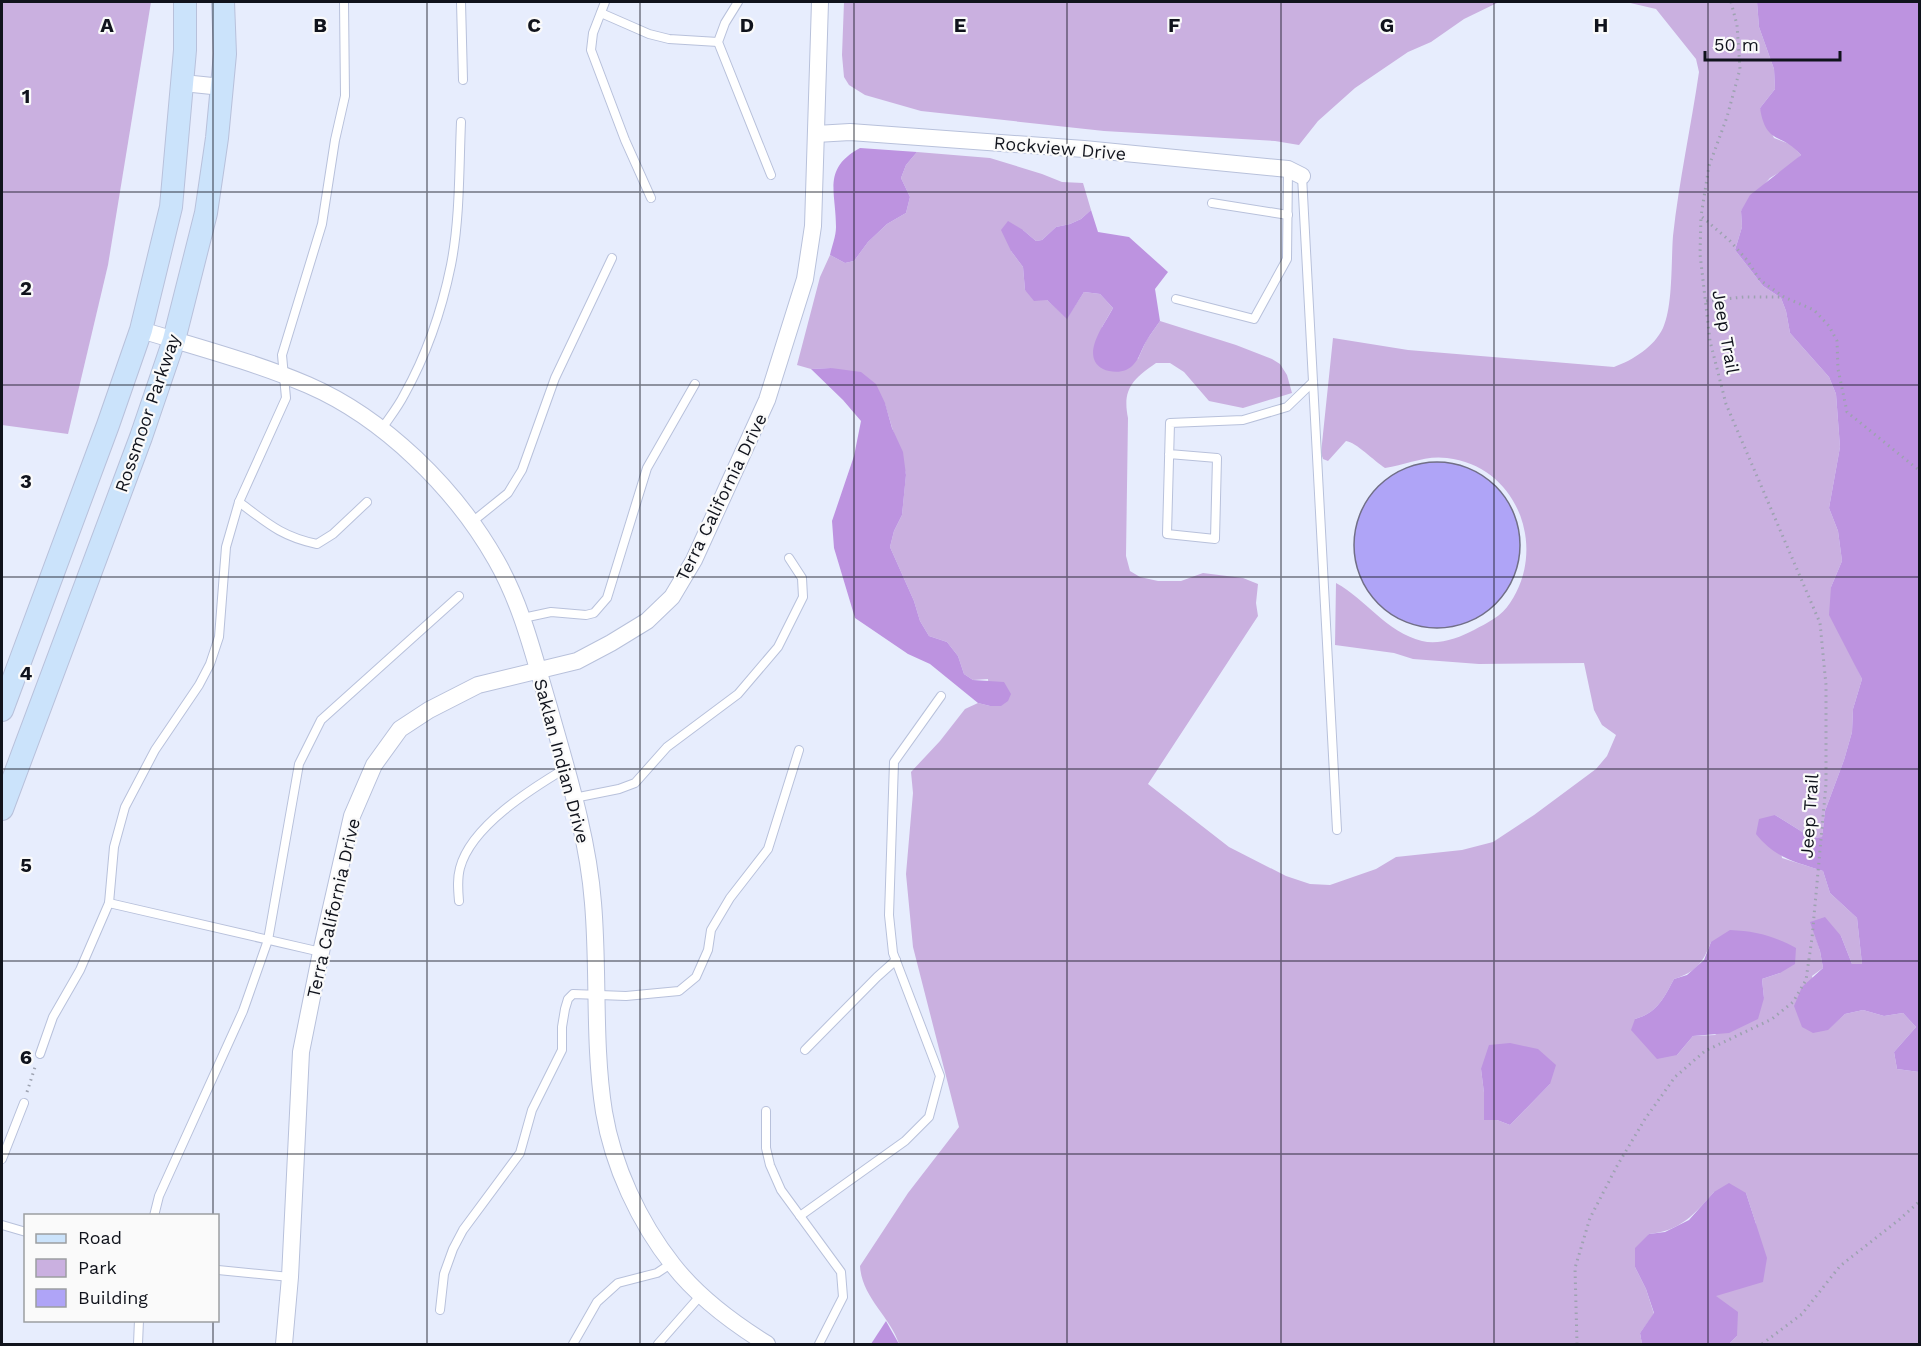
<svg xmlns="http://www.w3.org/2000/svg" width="1921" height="1346" font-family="'Work Sans',sans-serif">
<rect width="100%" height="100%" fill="#e7edfd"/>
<g fill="#cab0e0" fill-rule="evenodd">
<path d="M2,2h149l-43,263 -40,169 -66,-9z"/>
<path d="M844,2h655l-35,17 -33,23 -23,10 -53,36 -37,33 -19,24 -24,-4 -171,-10 -183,-20 -56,-16 -16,-10 -5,-8 -2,-22z"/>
<path d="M1626,2h131l2,25 15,42 1,20 -15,19 14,30 18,7 9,10 -14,13 -17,10 -29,33 1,16 -7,23 28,36 18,12 5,13 4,22 39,44 7,17 4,53 -11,61 9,23 4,30 -11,26 13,54 18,38 -9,30 -1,23 -8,28 -19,51 -3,26 -10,1 -37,-23 7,43 41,13 7,22 27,25 5,46h-10l-11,-28 -30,-14 9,29 3,17 -11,8 15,54 18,-16 18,-4 21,6 19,-3 13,14 -22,25 3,17 22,3v272h-190l8,-8 -22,-40 41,-72 -10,-31 -32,-1c-20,23 -34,39 -65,42l-14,33 11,22 8,25 -14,19 2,11h-743c-9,-28 -37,-46 -39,-78l48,-73 51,-66 -46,-180 -7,-73 7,-81 -2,-21 29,-31 25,-32 13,-6 12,3 -2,-27 -15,1 -9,-6 -6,-18 -11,-14 -18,-6 -9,-15 -6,-20 -24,-54 4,-16 8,-16 4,-41 -21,-70 -54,-36 -20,1 -14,-4 23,-88 10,-22 15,8 9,-2 14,-19 19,-18 19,-11 4,-16 -9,-19 5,-13 11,-13 73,6 52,16 20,8 21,1 8,27 -10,9 -11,5 -14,3 -14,13 -6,1 -13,-11 -12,21 12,16 2,23 22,10 20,18 17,-26 16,2 13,14 -11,19 36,32 8,-18 14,-20 76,24 36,14 8,5 7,11 5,18 -49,15 -34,-7 -25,-29 -14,-9h-14c-23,16 -34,26 -28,55l-2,138 4,15 10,6 18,4h23l22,-8 40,5 15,6 -2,19 2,13 -110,168 81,63 57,29 24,8 20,1 46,-16 20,-12 66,-7 31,-8 41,-27 62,-46 11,-13 9,-21 -14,-10 -8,-15 -10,-47 -105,1 -66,-5 -19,-6 -59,-8 1,-62c31,17 50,49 86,58 17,4 37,-3 52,-11 13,-7 28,-14 36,-27 38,-56 7,-137 -63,-145 -22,-3 -41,7 -62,10 -11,-7 -29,-26 -39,-27l-18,20 -5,-2 -2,-6 12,-115 75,12 206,17c19,-7 40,-20 49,-39 10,-22 8,-66 10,-92 6,-55 18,-109 26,-164l-3,-13 -40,-50zM1711,942l69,31 -18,6 2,19 -49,37 -22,1 -16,19 -42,-36c22,-6 29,-21 39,-40 22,-7 29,-16 37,-37zM1481,1069l69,15 -40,41 -13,-5h-12l-1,-27z"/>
</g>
<g fill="#bd93e0">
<path d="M1757,2h162v1070l-22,-3 -3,-17 22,-25 -13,-14 -19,3 -21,-6 -18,4 -17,16 -15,3 -11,-6 -8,-21 8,-19 21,-19 -3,-17 -10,-29 15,-5 16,19 11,28h10l-5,-46 -27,-25 -7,-22c-28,-9 -48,-13 -67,-37l3,-15 16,-4 37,23 10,-1 3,-26 19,-51 8,-28 1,-23 9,-30 -33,-64 2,-28 11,-26 -4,-30 -9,-23 11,-61 -4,-53 -7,-17 -39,-44 -4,-22 -5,-13 -18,-12 -28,-36 7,-23 -1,-16 9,-16 51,-40c-19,-23 -35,-9 -41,-47l15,-19 -1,-20 -15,-42z"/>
<path d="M860,148l57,4 -11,13 -5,13 9,19 -4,16 -19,11 -19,18 -14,19 -9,2 -15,-8c2,-9 6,-19 6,-28 0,-36 -14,-58 24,-79z"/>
<path d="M1091,210l7,22 31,5 39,35 -13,17 5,32c-4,6 -9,12 -13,19 -7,11 -8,24 -21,30 -7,3 -17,2 -23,-1 -24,-13 2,-45 10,-61l-13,-14 -16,-2 -17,27 -20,-19 -13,1 -9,-11 -2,-23 -12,-16 -10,-21 7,-9 15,9 13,11 6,-1 14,-13 14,-3 11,-5z"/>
<path d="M831,368l30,4 15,12 9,19 7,25 11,24 3,23 -4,40 -8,16 -4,16 24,54 6,20 9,15 18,6 11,14 6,18 9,6 31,2 7,12 -3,7 -7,5h-11l-12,-3 -48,-39 -22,-10 -53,-36 -21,-70 -2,-27 22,-65 7,-35 -18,-21 -32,-31z"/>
<path d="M1730,930c25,1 44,6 66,18l-1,16 -15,9 -18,6 2,19 -6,21 -29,14 -36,3 -16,19 -20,4 -26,-29 4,-11c22,-6 29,-21 39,-40l13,-4 17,-15 7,-18z"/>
<path d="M1510,1043l28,6 18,16 -6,19 -40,41 -13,-5h-13v-27l-3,-24 8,-24z"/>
<path d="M1729,1183l17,10 21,65 -4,24 -47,14 22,16 -1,24 -8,8h-87l-2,-11 14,-20 -8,-24 -11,-22v-19l14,-14 16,-2 24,-12 25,-28z"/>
<path d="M886,1321l13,23h-28z"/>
</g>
<circle fill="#afa4f7" stroke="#716f87" stroke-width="1.5" cx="1437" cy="545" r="83"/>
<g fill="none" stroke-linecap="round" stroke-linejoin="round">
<defs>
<g id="lane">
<path d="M461,2l2,78"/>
<path d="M605,2l-12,31 -2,17 34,90 26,58"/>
<path d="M738,2l-13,21 -7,19 53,133"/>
<path d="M601,13l48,21 20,5 49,3"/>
<path d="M1302,176l35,654"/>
<path d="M1212,203l76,12"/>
<path d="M1176,299l78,20 33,-60 1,-90"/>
<path d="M381,430c8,-12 17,-23 23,-35 22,-39 38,-86 47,-130 9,-46 8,-96 10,-143"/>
<path d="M1169,454l48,4 -2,81 -48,-5 3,-111 73,-3 44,-13 26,-25"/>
<path d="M239,502c28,21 43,35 78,42l16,-10 34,-32"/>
<path d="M472,522l36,-29 14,-23 33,-92 57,-120"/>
<path d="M523,618l28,-6 35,3 8,-2 13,-15 40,-130 48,-84"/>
<path d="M574,798l45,-9 16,-6 32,-36 71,-53 40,-47 25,-50 -1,-19 -13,-20"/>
<path d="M459,901c-1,-12 -2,-22 1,-33 11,-42 71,-79 106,-100"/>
<path d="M109,903l212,49"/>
<path d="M805,1050l72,-73 19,-17"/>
<path d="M40,1054l13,-37 27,-47 29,-67 5,-56 11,-40 30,-57 44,-65 11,-21 9,-27 7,-90 13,-45 47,-104 -4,-43 40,-131 13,-84 10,-44 -1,-94"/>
<path d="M766,1111v37l4,17 11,25 60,82 2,25 -24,47"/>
<path d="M2,1159l22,-56"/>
<path d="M154,1216l5,-20 84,-185 25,-71 31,-176 22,-44 138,-124"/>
<path d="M800,1216l105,-75 24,-24 11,-41 -47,-123 -4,-38 5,-153 47,-66"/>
<path d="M2,1225l24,7"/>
<path d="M218,1270l72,7"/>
<path d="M440,1310l4,-36 9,-25 10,-19 57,-77 12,-43 30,-60v-23l3,-18 3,-10 5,-5 53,2 53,-5 17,-14 12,-27 3,-20 19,-32 38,-49 31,-99"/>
<path d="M138,1344l1,-24"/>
<path d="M573,1344l24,-42 21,-19 39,-10 15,-10"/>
<path d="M658,1344l43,-49"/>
</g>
<g id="street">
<path d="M183,83l39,4"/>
<path d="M816,134l34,-2 234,17 204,20 14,7"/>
<path d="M141,330c56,17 113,32 167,55 76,33 147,103 188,175 26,45 38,97 53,147 18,64 39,130 44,196 6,69 0,140 11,209 9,54 35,110 69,153 25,32 60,58 94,79"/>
<path d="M284,1344l6,-67 11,-225 20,-100 31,-136 22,-51 26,-36 29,-19 49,-25 99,-24 34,-18 36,-22 25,-24 22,-37 73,-160 38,-121 8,-53 7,-224"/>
</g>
<g id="secondary">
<path d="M2,710l106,-285 33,-95 30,-123 14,-157v-48"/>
<path d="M2,809l139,-372 33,-97 32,-127 11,-75 8,-84 -2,-52"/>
</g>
</defs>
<use href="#lane" stroke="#b8c1db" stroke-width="10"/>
<use href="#street" stroke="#b8c1db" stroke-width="18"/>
<use href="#secondary" stroke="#b8c1db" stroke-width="24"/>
<g stroke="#9da2b0" stroke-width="3" stroke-dasharray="1.5 4.5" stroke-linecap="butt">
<path d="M1731,2l6,23 3,44 -13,48 -18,49 -8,50 29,25 17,19 13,20 24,17 30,13 15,16 8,15 1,28 9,43 73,59"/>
<path d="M1706,301l38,-4h38"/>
<path d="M27,1092l9,-28"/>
<path d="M1577,1344l-2,-76 15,-50 27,-52 28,-47 30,-42 30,-26 67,-32 21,-17 13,-22 6,-42 14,-154v-99l-6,-62 -94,-219 -16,-63 -10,-87 1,-38"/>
<path d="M1762,1344l40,-30 38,-48 60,-47 20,-18"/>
</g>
<use href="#lane" stroke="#fff" stroke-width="8"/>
<use href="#street" stroke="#fff" stroke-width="16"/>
<use href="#secondary" stroke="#cbe3fb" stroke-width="22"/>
</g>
<path fill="none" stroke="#10131c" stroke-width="1.5" stroke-opacity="0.55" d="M213,2v1214M427,2v1342M640,2v1342M854,2v1342M1067,2v1342M1281,2v1342M1494,2v1342M1708,2v1342M2,192h1918M2,385h1918M2,577h1918M2,769h1918M2,961h1918M2,1154h1918M213,1320v24"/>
<g text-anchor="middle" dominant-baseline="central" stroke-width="4.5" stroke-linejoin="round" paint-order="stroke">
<g font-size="18" fill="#10131c" stroke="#fafafa">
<text transform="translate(1060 148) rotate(5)">Rockview Drive</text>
<text transform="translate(1726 332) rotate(80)">Jeep Trail</text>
<text transform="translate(147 413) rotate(-71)">Rossmoor Parkway</text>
<text transform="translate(721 497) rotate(-64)">Terra California Drive</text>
<text transform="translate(562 761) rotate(75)">Saklan Indian Drive</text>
<text transform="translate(1809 816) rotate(-86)">Jeep Trail</text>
<text transform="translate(333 908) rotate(-77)">Terra California Drive</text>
</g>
</g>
<g font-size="20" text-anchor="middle" font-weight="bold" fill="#10131c" stroke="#fafafa" stroke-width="4.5" stroke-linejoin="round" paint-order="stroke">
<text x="107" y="32">A</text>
<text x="320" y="32">B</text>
<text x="534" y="32">C</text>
<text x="747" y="32">D</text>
<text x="960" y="32">E</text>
<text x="1174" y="32">F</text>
<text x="1387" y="32">G</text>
<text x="1601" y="32">H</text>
<text x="26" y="103">1</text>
<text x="26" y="295">2</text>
<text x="26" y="488">3</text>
<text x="26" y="680">4</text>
<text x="26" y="872">5</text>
<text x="26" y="1064">6</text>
</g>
<rect width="1921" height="1346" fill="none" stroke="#10131c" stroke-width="6"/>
<rect x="24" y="1214" width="195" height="108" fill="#fafafa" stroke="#9c9ea1" stroke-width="1.5"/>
<rect x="36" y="1234" width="30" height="9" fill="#cbe3fb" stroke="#9c9ea1" stroke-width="1.5"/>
<text x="78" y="1244" font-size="18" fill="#10131c">Road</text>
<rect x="36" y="1259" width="30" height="18" fill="#cab0e0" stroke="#9c9ea1" stroke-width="1.5"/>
<text x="78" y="1274" font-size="18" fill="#10131c">Park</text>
<rect x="36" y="1289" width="30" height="18" fill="#afa4f7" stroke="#9c9ea1" stroke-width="1.5"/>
<text x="78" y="1304" font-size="18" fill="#10131c">Building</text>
<path d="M1705 51v9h135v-9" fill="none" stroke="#10131c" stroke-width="3"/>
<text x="1714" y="51" font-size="18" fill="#10131c" stroke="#fafafa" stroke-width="4.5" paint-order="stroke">50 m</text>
</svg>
